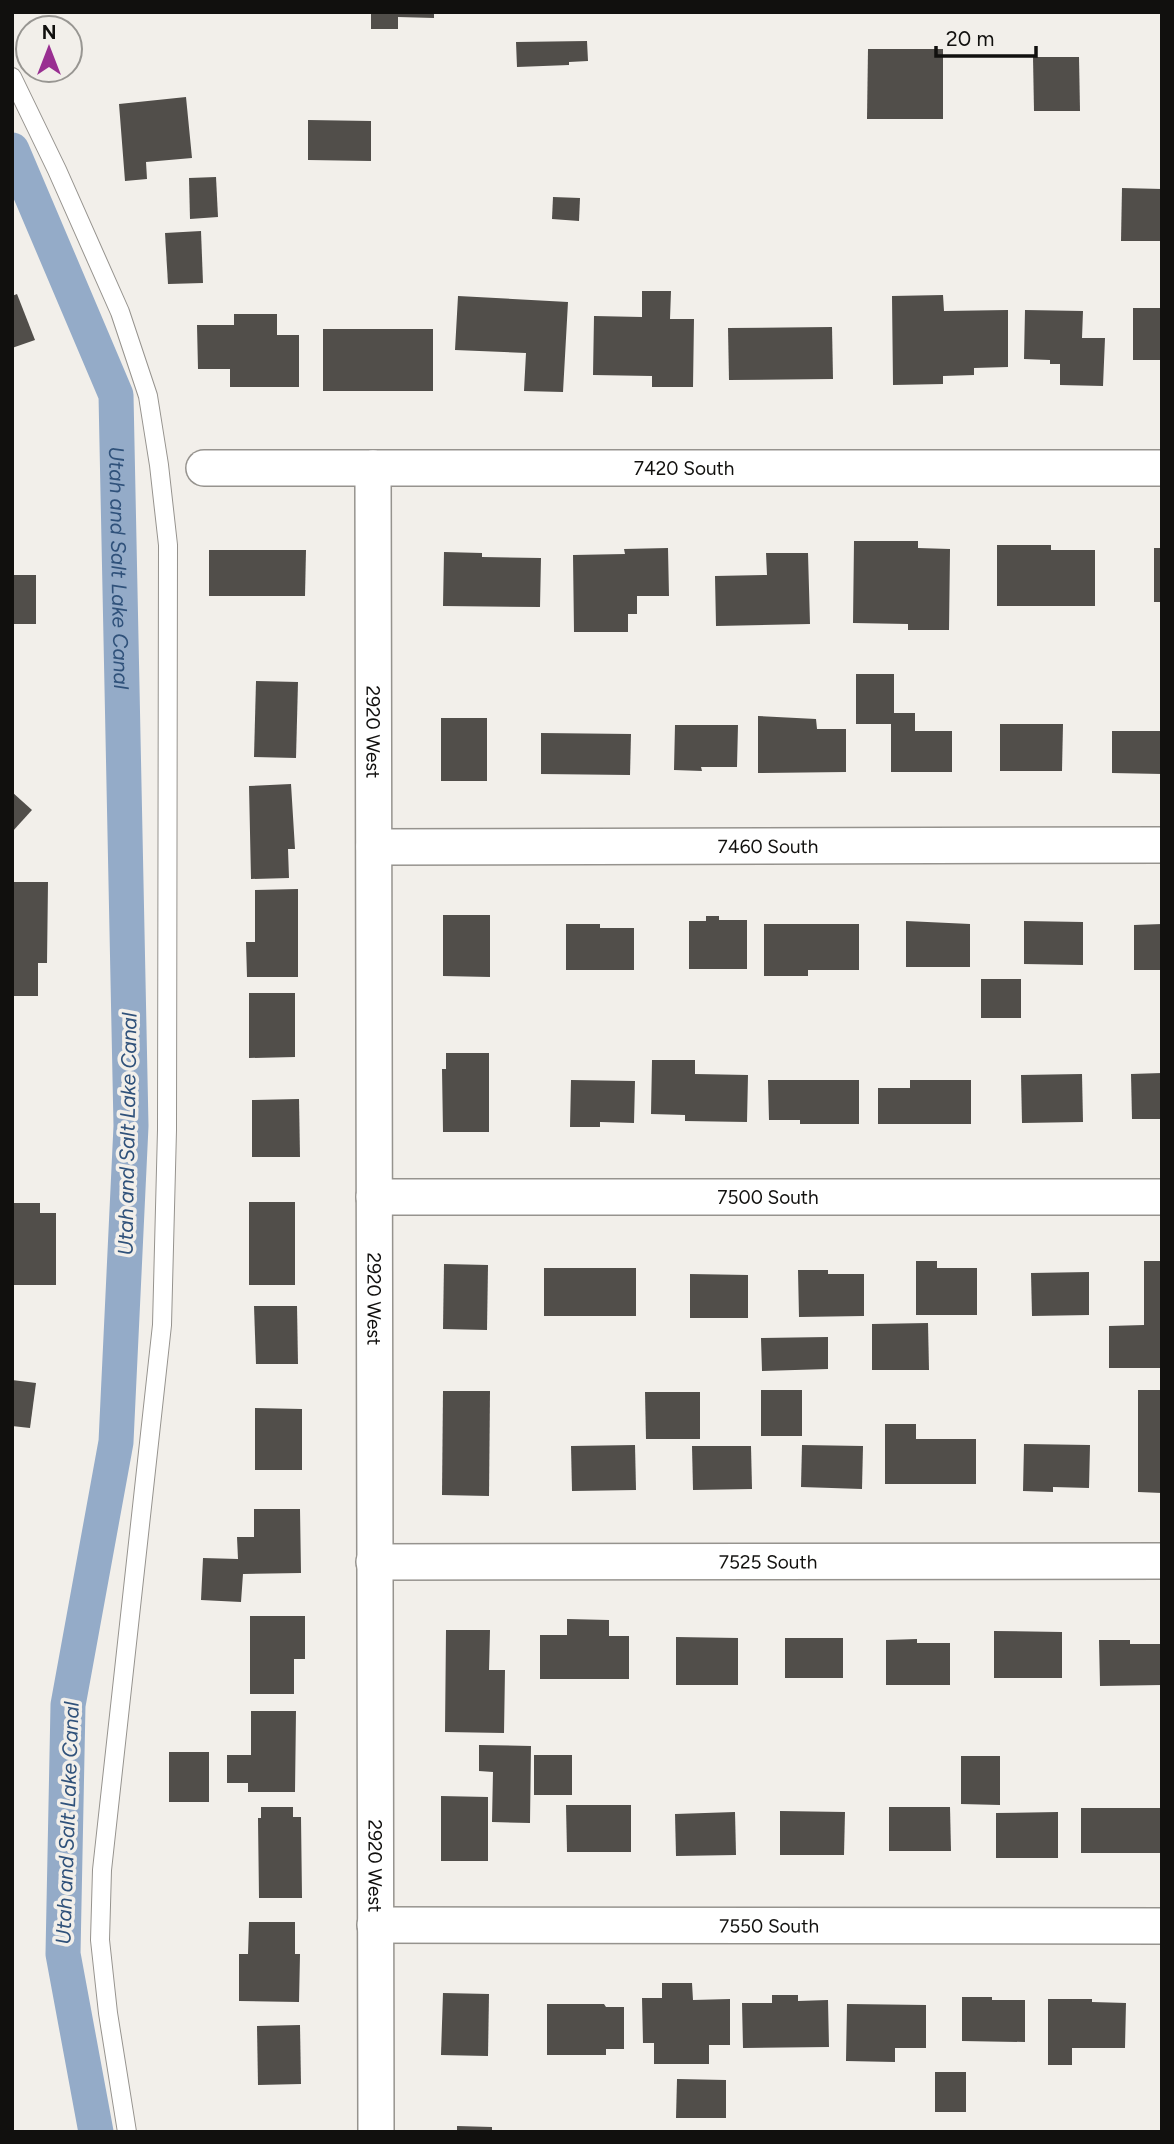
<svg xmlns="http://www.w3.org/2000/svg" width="1174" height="2144" font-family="Figtree,sans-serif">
<rect width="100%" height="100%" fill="#f2efea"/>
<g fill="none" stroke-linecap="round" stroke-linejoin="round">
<path stroke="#94abc8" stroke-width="35" id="s1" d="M12,150l104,245 15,731 -15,316 -48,263 -5,249 33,178"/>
</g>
<g fill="#514e4a">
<path d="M371,12h63v6l-36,-1v12h-27z"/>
<path d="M587,41l1,20 -19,1v3l-52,2 -1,-25z"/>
<path d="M868,49h75v70h-76z"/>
<path d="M1033,57h46l1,54h-46z"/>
<path d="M186,97l6,61 -46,4 1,17 -22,2 -6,-77z"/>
<path d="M308,120l63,1v40l-63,-1z"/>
<path d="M216,177l2,40 -28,2 -1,-41z"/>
<path d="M1122,188l40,1v52h-41z"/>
<path d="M553,197l27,1 -1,23 -27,-2z"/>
<path d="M201,231l2,52 -35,1 -3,-51z"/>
<path d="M642,291h29l-1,28h24l-1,68h-41v-11l-59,-1 1,-59 48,1z"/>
<path d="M17,294l18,46 -23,8v-52z"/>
<path d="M943,295l1,16 64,-1v57l-34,1v7l-31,1v8l-50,1 -1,-89z"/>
<path d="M458,296l110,6 -5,90 -39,-1 2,-38 -71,-3z"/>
<rect x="1133" y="308" width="29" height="52"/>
<path d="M1025,310l58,1 -1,27h23l-2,48 -43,-1v-21h-10v-4l-26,-1z"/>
<path d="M234,314h43v21h22v52h-69v-18h-32l-1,-44h37z"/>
<path d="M832,327l1,52 -104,1 -1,-52z"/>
<rect x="323" y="329" width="110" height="62"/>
<path d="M854,541h64v7l32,1 -1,81h-41v-6l-55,-1z"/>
<path d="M997,545h54v5h44v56h-98z"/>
<path d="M668,548l1,48h-32v18h-9v18h-54l-1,-77 52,-1 -1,-5z"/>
<rect x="1154" y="548" width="8" height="54"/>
<path d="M209,550h97l-1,46h-96z"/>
<path d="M444,552l38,1v4l59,1 -1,49 -97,-1z"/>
<path d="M766,553h42l2,71 -94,2 -1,-50 52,-1z"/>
<rect x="12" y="575" width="24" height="49"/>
<path d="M856,674h38v39h21v18h37v41h-61v-48h-35z"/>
<path d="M256,681l42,1 -2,76 -42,-1z"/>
<path d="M758,716l58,3 1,10h29v43l-88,1z"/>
<rect x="441" y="718" width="46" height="63"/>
<path d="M1000,724h63l-1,47h-62z"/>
<path d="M675,725h63l-1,42h-36l1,4 -28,-1z"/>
<path d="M1112,731h50v43l-50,-1z"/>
<path d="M541,733l90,1 -1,41 -89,-1z"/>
<path d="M291,784l4,65h-7l1,29 -38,1 -2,-93z"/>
<path d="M12,792l20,18 -20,22z"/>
<path d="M12,882h36l-1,81h-9v33h-26z"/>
<path d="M298,889v88h-51l-1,-35h9v-52z"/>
<path d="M443,915h47v62l-47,-1z"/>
<path d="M706,916h13v4h28v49h-58v-48h17z"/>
<path d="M906,921l64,3v43h-64z"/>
<path d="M1024,921l59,1v43l-59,-1z"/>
<path d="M566,924h34v4h34v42h-68z"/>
<path d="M764,924h95v46h-51v6h-44z"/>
<path d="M1162,924v46h-28v-45z"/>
<rect x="981" y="979" width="40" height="39"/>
<path d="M249,993h46v64l-46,1z"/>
<path d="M446,1053h43v79h-46l-1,-63h4z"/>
<path d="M652,1060h43v14l53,1 -1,47 -62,-1v-6l-34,-1z"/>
<path d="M1162,1073v46h-30l-1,-45z"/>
<path d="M1082,1074l1,48 -61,1 -1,-48z"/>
<path d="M571,1080l64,1 -1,42 -34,-1v5h-30z"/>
<path d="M768,1080h91v44h-59v-4h-31z"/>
<path d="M910,1080h61v44h-93v-36h32z"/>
<path d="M299,1099l1,58h-48v-57z"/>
<rect x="249" y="1202" width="46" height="83"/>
<path d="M12,1203h28v10h16v72h-44z"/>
<path d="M916,1261h21v7h40v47h-61z"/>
<path d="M1144,1261h18v107h-53v-42l35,-1z"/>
<path d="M444,1264l44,1 -1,65 -44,-1z"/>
<rect x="544" y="1268" width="92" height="48"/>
<path d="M798,1270h30v4h36v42l-65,1z"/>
<path d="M1089,1272v43l-57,1 -1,-43z"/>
<path d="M690,1274l58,1v43h-58z"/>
<path d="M254,1306h43l1,58h-42z"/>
<path d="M928,1323l1,47h-57v-46z"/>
<path d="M828,1337v32l-66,2 -1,-33z"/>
<path d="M12,1380l24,3 -6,45 -18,-2z"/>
<rect x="761" y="1390" width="41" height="46"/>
<path d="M1138,1390h24v103l-24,-1z"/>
<path d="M443,1391h47l-1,105 -47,-1z"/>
<path d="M645,1392h55v47h-54z"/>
<path d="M255,1408l47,1v61h-47z"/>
<path d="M885,1424h31v15h60v45h-91z"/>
<path d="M1024,1444l66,1 -1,43 -36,-1v5l-30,-1z"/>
<path d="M635,1445l1,45 -64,1 -1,-45z"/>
<path d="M802,1445l61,1 -1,43 -61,-2z"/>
<path d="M692,1446h59l1,43 -59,1z"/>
<path d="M254,1509h46l1,64 -58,1 -2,28 -40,-2 2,-42 35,1 -1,-22h17z"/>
<path d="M250,1616h55v43h-11v35h-44z"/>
<path d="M567,1619l42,1v16h20v43h-89v-44h27z"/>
<path d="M446,1630h44l-1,40h16l-1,63 -59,-1z"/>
<path d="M994,1631l68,1v46h-68z"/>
<path d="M676,1637l62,1v47h-62z"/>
<rect x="785" y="1638" width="58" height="40"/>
<path d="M917,1639v4h33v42h-64v-45z"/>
<path d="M1099,1640h31v4h32v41l-62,1z"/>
<path d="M251,1711h45l-1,81h-47v-9h-21v-28h24z"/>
<path d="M479,1745l52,1 -1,77 -38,-1 1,-50 -14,-1z"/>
<rect x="169" y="1752" width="40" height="50"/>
<rect x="534" y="1755" width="38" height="40"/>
<path d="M961,1756h39v49l-39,-1z"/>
<path d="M441,1796l47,1v64h-47z"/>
<path d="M566,1805h65v47h-64z"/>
<path d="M261,1807h32v10h8l1,81h-43l-1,-80h3z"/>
<path d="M889,1807h61l1,44h-62z"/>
<rect x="1081" y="1808" width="81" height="45"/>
<path d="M780,1811l65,1 -1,43h-64z"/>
<path d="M735,1812l1,43 -60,1 -1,-42z"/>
<path d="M1058,1812v46h-62v-45z"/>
<path d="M249,1922h46v32h5l-1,48 -60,-1v-47h9z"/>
<path d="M662,1983h30l1,17 37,-1v46h-21v19h-55v-21h-11l-1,-45h20z"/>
<path d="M443,1993l46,1 -1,62 -47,-1z"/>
<path d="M772,1995h26v6l30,-1 1,47 -86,1 -1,-45h30z"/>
<path d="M962,1997h30v3h33v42l-63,-1z"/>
<path d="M1048,1999h44v3l34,1 -1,45h-53v17h-24z"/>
<path d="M547,2004h57l2,3h18v42h-18v6h-59z"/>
<path d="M847,2004l79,1v43h-31v14l-49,-1z"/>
<path d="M300,2025l1,59 -43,1 -1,-59z"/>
<rect x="935" y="2072" width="31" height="40"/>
<path d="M677,2079l49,1v38h-50z"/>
<path d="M457,2126l35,1v5h-35z"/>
</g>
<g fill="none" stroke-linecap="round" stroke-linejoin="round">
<defs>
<path id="service" d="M12,77l45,93 63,142 28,84 11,69 9,80 -1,585 -5,195 -60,545 -2,70 8,73 19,119"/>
<g id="minor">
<path id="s2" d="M204,468h958"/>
<path id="s3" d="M373,468l3,1664"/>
<path id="s4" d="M374,847l788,-2"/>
<path id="s5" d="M374,1197h788"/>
<path id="s6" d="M374,1562l788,-1"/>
<path id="s7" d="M375,1925l787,1"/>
</g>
</defs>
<use href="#service" stroke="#96938e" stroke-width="20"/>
<use href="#minor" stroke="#96938e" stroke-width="38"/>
<use href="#service" stroke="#fff" stroke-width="18"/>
<use href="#minor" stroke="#fff" stroke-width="35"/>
</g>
<g text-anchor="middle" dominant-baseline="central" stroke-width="7" stroke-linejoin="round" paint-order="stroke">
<g font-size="19" fill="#11100e" stroke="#f2efea">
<text stroke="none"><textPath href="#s2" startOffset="480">7420 South</textPath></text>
<text stroke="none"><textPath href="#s3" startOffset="264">2920 West</textPath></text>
<text stroke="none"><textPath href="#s4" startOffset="394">7460 South</textPath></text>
<text stroke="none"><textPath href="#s5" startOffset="394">7500 South</textPath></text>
<text stroke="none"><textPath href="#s3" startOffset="831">2920 West</textPath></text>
<text stroke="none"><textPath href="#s6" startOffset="394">7525 South</textPath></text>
<text stroke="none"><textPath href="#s3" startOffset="1398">2920 West</textPath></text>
<text stroke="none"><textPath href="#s7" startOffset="394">7550 South</textPath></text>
</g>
<g font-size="21" font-style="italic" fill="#2f517a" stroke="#f2efea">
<text stroke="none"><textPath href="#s1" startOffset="439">Utah and Salt Lake Canal</textPath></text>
<text transform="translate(127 1134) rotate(-89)">Utah and Salt Lake Canal</text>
<text transform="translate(67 1823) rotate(-88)">Utah and Salt Lake Canal</text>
</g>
</g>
<rect width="1174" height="2144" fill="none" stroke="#11100e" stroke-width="28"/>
<g transform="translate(49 49)"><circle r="33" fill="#f2efea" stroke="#989692" stroke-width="2"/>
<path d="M0-5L12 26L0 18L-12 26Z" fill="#992f91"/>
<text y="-10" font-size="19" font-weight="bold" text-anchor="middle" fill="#11100e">N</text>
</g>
<path d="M936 46v10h100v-10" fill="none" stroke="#11100e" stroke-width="3.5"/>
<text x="946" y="46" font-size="21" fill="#11100e" stroke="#f2efea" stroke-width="5" paint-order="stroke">20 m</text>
</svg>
